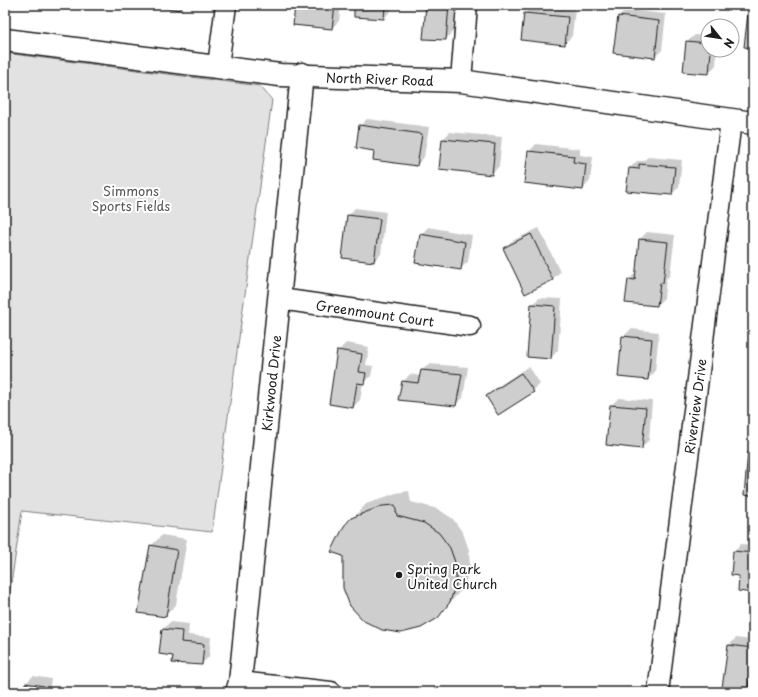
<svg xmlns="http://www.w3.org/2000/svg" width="758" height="697" font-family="'Playpen Sans',sans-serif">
<rect width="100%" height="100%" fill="#fff"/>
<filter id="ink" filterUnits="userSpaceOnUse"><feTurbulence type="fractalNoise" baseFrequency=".025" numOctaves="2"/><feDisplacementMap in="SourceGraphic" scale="8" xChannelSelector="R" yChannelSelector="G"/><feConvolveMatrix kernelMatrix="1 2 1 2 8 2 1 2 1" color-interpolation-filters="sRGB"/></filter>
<g filter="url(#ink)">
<path fill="#e2e2e2" stroke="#7f7f7f" d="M5,53l255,33 12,14 -60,432 -190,-21 -17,113z"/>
<g fill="#0003">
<path d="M296,5h45l-2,16 -7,7z"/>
<path d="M355,5h36v6l-7,7z"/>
<path d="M427,5h28l-2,27 -7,7z"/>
<path d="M532,6l43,4 -3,26 -8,8 -39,-31z"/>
<path d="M626,10l40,4 -4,36 -7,7 -36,-40z"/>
<path d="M695,35l13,1v14h9l-1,15 -7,8 -22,-31z"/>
<path d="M367,119l62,8 -5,30 -7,8 -42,-15 -15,-24z"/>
<path d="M450,132l52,5 -3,29 -7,8 -49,-35z"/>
<path d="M536,144l44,5v6l13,2 -3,24 -7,8 -54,-37z"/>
<path d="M648,157l34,3 -3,27 -7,7 -42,-26 7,-7h6z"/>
<path d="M355,208l31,4 -5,42 -7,7 -26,-45z"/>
<path d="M428,227l44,8 -4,27 -8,7 -39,-34z"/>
<path d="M539,228l21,44 -7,7 -49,-31 8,-7z"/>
<path d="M647,232l28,3 -5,40 -4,4 -2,19 -7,7 -28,-25 7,-8 4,-33z"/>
<path d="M539,298l23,1 -4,51 -7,8 -19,-53z"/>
<path d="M631,329l28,3 -4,40 -7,7 -25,-42z"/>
<path d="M346,343l23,4 -3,18 7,1 -2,10 -8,7 -3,17 -7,7 -15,-56z"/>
<path d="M429,364l39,3 -5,31 -8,7 -52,-23 7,-8 10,2 1,-5z"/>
<path d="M529,366l11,18 -7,7 -46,5 7,-7z"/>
<path d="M619,398l33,3 -3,39 -8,8 -30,-43z"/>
<path d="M409,491l2,11 27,7 15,10 10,14 6,17 1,18 -6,19 -27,30 -85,-98 14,-15 30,-11z"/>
<path d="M162,535l25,4 -11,66 -11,11 -14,-70z"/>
<path d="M741,544l12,1v47l-13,-17 -6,-23z"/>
<path d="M170,622l19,2 -1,11 23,2 -2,20 -8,7 -27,-9 -11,-26z"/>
<path d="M736,638l17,2v52h-21l-3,-47z"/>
<path d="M33,676l18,3 -2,13h-24l1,-9z"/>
</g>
<g fill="#cecece" stroke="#1c1c1c">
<path d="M160,5h22l-1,5 -21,-3z"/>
<path d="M295,5h40l-3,24 -39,-4z"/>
<path d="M354,5h31l-1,14 -30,-2z"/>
<path d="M426,5h23l-3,35 -23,-1z"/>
<path d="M749,5h4v43l-9,-1z"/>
<path d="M524,13l44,4 -3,28 -44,-5z"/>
<path d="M618,16l41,5 -4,37 -42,-5z"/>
<path d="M686,41l22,2v7h3l-2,24 -26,-2z"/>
<path d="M359,125l63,9 -5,32 -44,-6 1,-9 -18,-3z"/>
<path d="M442,139l53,5 -3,31 -53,-6z"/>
<path d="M528,151l46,5 -1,6 13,2 -3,26 -59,-7z"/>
<path d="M639,164l36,3 -3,28 -46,-4 3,-23 10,1z"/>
<path d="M347,215l33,4 -6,43 -32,-4z"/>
<path d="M420,234l45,8 -4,28 -46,-7z"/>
<path d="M531,234l22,46 -28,14 -22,-46z"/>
<path d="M639,239l29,3 -5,41h-3l-3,23 -32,-3 3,-24 7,1z"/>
<path d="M531,304l24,2 -4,53 -24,-2z"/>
<path d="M622,336l30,3 -4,41 -30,-3z"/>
<path d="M337,350l25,4 -3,18 7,1 -2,11 -7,-1 -4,25 -24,-4z"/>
<path d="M421,370l41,4 -6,32 -58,-6 4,-19 16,2z"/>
<path d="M521,373l13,19 -36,23 -12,-19z"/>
<path d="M610,405l36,3 -4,41 -36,-4z"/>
<path d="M748,452l5,1v43l-9,-1z"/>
<path d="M395,505l2,11 27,7 15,10 11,15 6,17v18l-6,19 -12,16 -17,10 -20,5 -19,-3 -18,-9 -14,-15 -7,-18v-32l-12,-4 13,-26 7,-8 31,-12z"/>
<path d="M150,545l27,5 -11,67 -28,-4z"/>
<path d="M733,551l20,2v40l-15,-2 1,-15 -8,-1z"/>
<path d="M162,629l20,2 -1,11 23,2 -2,21 -30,-2 1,-7 -14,-2z"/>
<path d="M728,645l25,3 -5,40 5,1v3h-22v-3l-9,-1z"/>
<path d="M25,683l19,3 -1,6h-19z"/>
</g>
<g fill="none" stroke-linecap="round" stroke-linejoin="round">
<defs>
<g id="minor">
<path d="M218,66l8,-61"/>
<path d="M461,81l6,-76"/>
<path id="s1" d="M280,299l190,27"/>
<path d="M240,682l91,10"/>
<path id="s2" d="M658,692l73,-571"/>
</g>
<g id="tertiary">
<path id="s3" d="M237,692l3,-10 62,-608"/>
</g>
<g id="secondary">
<path id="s4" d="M5,40l275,35 181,6 292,42"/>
</g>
</defs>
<use href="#minor" stroke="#1c1c1c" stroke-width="23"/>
<use href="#tertiary" stroke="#1c1c1c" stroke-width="25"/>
<use href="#secondary" stroke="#1c1c1c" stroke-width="25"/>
<use href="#minor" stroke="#fff" stroke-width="20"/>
<use href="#tertiary" stroke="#fff" stroke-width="22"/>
<use href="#secondary" stroke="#fff" stroke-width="22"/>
</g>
</g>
<circle fill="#1c1c1c" stroke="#fff" stroke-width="1.5" cx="399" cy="575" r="4"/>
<g text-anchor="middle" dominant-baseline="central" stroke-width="4" stroke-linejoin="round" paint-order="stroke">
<g font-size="13" fill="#1c1c1c" stroke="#fff">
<text stroke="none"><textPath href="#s4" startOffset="377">North River Road</textPath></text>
<text stroke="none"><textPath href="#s1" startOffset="96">Greenmount Court</textPath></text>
<text stroke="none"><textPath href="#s3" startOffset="311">Kirkwood Drive</textPath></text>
<text stroke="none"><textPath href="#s2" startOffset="288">Riverview Drive</textPath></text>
</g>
<g font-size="13" fill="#575757" stroke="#fff">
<text x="131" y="190">Simmons<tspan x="131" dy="15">Sports Fields</tspan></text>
</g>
<g font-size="13" fill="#1c1c1c" stroke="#fff" text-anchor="start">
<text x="407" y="568">Spring Park<tspan x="407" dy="15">United Church</tspan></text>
</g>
</g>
<rect width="758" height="697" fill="none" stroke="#fff" stroke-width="20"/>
<rect x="10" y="10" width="738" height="677" fill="none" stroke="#1c1c1c" stroke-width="1.5" filter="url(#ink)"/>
<g transform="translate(720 38) rotate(120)"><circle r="19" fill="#ffffff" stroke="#a4a4a4"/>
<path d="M0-3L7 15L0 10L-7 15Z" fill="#1c1c1c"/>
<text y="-6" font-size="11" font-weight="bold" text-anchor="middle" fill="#1c1c1c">N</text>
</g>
</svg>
